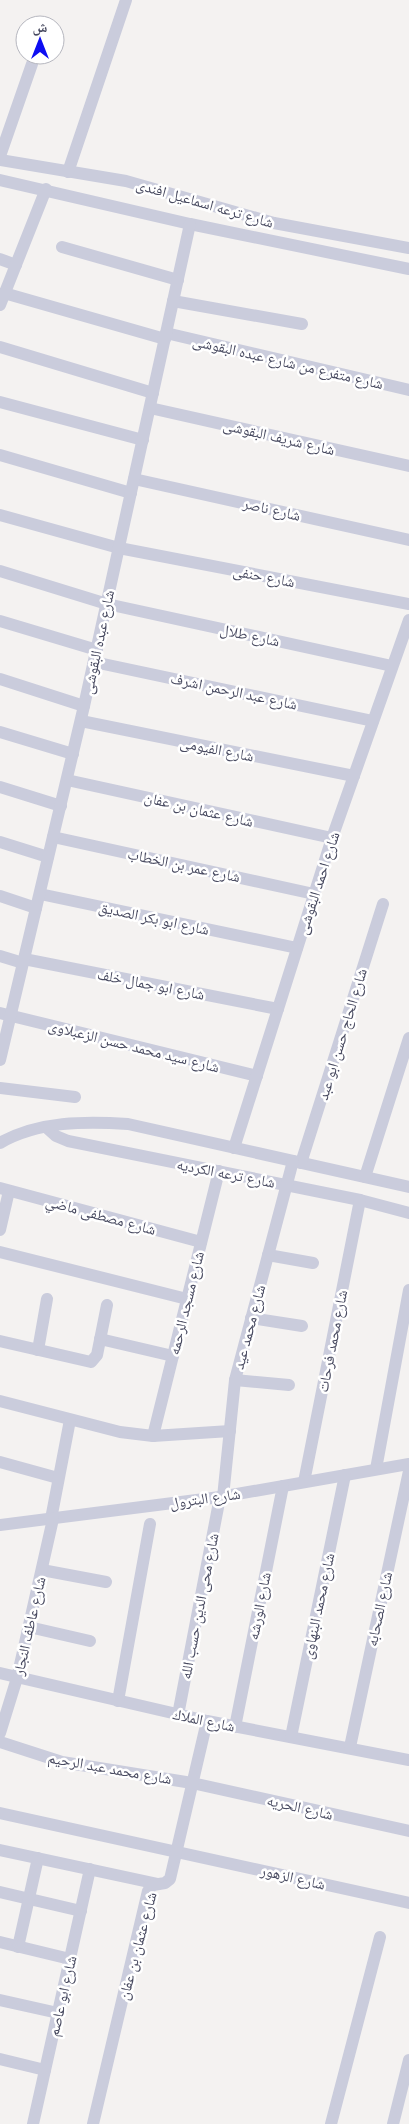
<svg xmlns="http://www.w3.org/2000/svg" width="409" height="2124" font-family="'PT Sans','Noto Naskh Arabic',sans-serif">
<rect width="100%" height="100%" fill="#f4f2f1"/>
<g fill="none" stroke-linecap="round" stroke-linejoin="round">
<g stroke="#caccdc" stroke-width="12">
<path d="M0,156l32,-92"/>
<path d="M0,160l126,21 148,42 135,25"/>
<path d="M68,172l58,-172"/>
<path d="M0,180l190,44 219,45"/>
<path d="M62,247l116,33"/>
<path d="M0,259l16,6"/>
<path d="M4,293l161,46"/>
<path d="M173,301l129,23"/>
<path d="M0,305l46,-116"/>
<path d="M166,333l243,57"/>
<path d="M0,347l153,46"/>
<path d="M0,402l143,38"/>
<path d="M150,408l259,58"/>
<path d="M0,455l131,38"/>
<path d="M134,479l275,61"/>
<path d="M0,515l119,33 290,56"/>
<path d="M0,571l107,33 285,62"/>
<path d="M0,621l97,29"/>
<path d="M94,662l279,59"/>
<path d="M0,679l84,27"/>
<path d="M81,721l273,55"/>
<path d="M0,732l73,22"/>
<path d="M67,780l265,58"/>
<path d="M0,787l61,19"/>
<path d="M53,837l261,57"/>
<path d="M0,842l48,15"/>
<path d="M40,894l257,54"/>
<path d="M0,896l36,12"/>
<path d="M0,956l23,7"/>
<path d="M24,959l254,50"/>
<path d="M0,1013l257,63"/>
<path d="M0,1060l84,-354 106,-482"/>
<path d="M0,1088l75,9"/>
<path d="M46,1127l10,9 12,5 292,59 49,13"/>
<path d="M0,1143c38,-22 86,-22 128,-19l281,63"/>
<path d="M234,1148l98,-310 77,-218"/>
<path d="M301,1163l82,-259"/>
<path d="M365,1177l44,-139"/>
<path d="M0,1188l201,54"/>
<path d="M0,1230l9,-39"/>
<path d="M0,1252l187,47"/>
<path d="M268,1255l45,8"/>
<path d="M251,1318l51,8"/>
<path d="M100,1339l73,17"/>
<path d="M0,1341l91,21 6,-7 10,-50"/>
<path d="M38,1350l9,-51"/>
<path d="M235,1380l54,5"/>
<path d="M0,1401l120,31 33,4 77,-5"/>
<path d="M153,1436l66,-265"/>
<path d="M0,1462l58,16"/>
<path d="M376,1469l33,-179"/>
<path d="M304,1482l56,-282"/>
<path d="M223,1497l12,-117 58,-219"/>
<path d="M51,1519l19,-99"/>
<path d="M0,1525l220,-28 189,-33"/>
<path d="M42,1570l64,12"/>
<path d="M29,1627l61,14"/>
<path d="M0,1673l207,48 202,39"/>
<path d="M118,1701l32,-177"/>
<path d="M178,1715l42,-218"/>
<path d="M235,1727l48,-241"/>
<path d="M0,1733l17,-55 36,-159"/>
<path d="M291,1737l54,-262"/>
<path d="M0,1742l62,20 130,21 217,48"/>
<path d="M350,1747l59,-276"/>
<path d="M0,1813l409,90"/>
<path d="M0,1850l158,34"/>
<path d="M0,1892l81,19"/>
<path d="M0,1942l70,17"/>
<path d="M18,1947l20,-89"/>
<path d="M0,2000l58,13"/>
<path d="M0,2059l45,11"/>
<path d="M33,2124l57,-255"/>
<path d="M93,2124l55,-233 5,-6 12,-2 5,-4 37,-158"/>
<path d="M331,2124l49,-187"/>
<path d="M393,2124l16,-64"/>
</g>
</g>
<g text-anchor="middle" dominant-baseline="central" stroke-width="5" stroke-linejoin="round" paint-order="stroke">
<g font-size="15" fill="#484a60" stroke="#fff">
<text transform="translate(205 203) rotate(16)">شارع ترعه اسماعيل افندى</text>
<text transform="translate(288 362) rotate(13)">شارع متفرع من شارع عبده البقوشى</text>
<text transform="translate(279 437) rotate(13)">شارع شريف البقوشى</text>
<text transform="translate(272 509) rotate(13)">شارع ناصر</text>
<text transform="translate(264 576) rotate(11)">شارع حنفى</text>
<text transform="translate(250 635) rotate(12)">شارع طلال</text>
<text transform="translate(98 642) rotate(-78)">شارع عبده البقوشى</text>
<text transform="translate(234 691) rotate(12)">شارع عبد الرحمن اشرف</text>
<text transform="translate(217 749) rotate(11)">شارع الفيومى</text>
<text transform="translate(199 809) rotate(13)">شارع عثمان بن عفان</text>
<text transform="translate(184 865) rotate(12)">شارع عمر بن الخطاب</text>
<text transform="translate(318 883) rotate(-72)">شارع احمد البقوشى</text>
<text transform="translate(154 918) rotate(12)">شارع ابو بكر الصديق</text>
<text transform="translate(151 984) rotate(11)">شارع ابو جمال خلف</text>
<text transform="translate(342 1034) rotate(-73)">شارع الحاج حسن ابو عبد</text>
<text transform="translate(134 1046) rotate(14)">شارع سيد محمد حسن الزعبلاوى</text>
<text transform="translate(226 1173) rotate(11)">شارع ترعه الكرديه</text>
<text transform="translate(101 1215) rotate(15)">شارع مصطفى ماضي</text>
<text transform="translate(186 1303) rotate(-76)">شارع مسجد الرحمه</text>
<text transform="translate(249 1327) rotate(-75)">شارع محمد عيد</text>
<text transform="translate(332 1341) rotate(-79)">شارع محمد فرحات</text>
<text transform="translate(205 1498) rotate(-8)">شارع البترول</text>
<text transform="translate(199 1606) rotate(-79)">شارع محى الدين حسب الله</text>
<text transform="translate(259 1606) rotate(-79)">شارع الورشه</text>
<text transform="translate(318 1606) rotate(-78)">شارع محمد البنهاوى</text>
<text transform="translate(379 1609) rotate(-78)">شارع الصحابه</text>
<text transform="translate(29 1626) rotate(-77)">شارع عاطف النجار</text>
<text transform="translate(204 1720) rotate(12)">شارع الملاك</text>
<text transform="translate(110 1768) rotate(10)">شارع محمد عبد الرحيم</text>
<text transform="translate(300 1807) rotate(13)">شارع الحريه</text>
<text transform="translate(293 1877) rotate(13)">شارع الزهور</text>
<text transform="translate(137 1946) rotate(-75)">شارع عثمان بن عفان</text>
<text transform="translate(62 1996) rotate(-77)">شارع ابو عاصم</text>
</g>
</g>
<g transform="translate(40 40)"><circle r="24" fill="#ffffff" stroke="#b6b7bf"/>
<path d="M0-4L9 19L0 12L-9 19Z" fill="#0e0ef2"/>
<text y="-8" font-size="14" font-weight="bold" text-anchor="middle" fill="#484a60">ش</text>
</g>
</svg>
